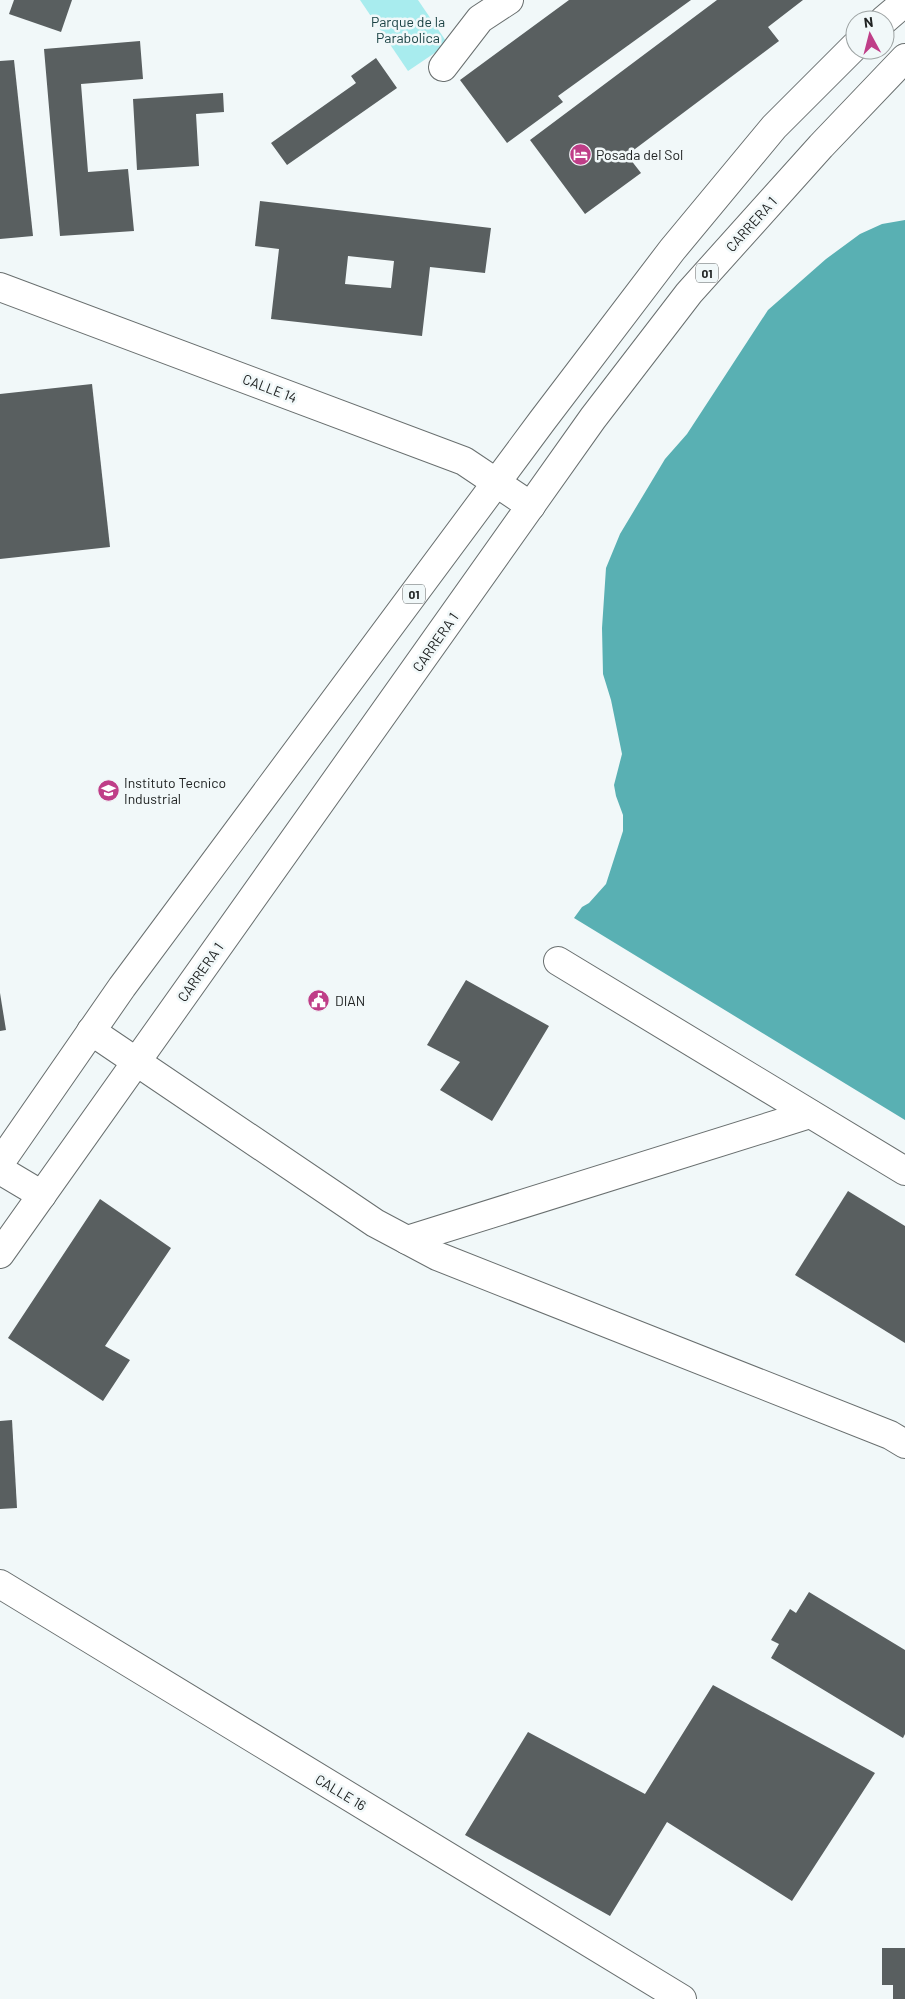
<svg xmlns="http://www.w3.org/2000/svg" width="905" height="1999" font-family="Barlow,sans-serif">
<rect width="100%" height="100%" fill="#f1f8f9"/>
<path fill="#a8ecee" d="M360,0h58l30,44 -40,27z"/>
<path fill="#59b0b3" d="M905,220v900l-331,-202 8,-11 7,-4 17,-19 17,-53v-16l-7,-19 -2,-11 8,-31 -11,-54 -8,-26 -1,-46 4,-60 14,-34 45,-75 22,-25 81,-124 58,-51 34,-25 22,-10z"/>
<g fill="#595f60" fill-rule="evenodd">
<path d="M14,0h58l-11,32 -52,-18z"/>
<path d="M569,0h122l-133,96 5,6 -56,41 -47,-63z"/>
<path d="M717,0h86l-35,27 11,14 -152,114 14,18 -56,41 -55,-74z"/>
<path d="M140,41l3,38 -62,5 7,88 40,-3 6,62 -74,5 -16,-187z"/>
<path d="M376,58l21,30 -110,77 -16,-22 85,-60 -5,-7z"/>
<path d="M14,60l19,176 -33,3v-178z"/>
<path d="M223,93l1,19 -28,2 3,52 -62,4 -4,-71z"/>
<path d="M260,201l231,27 -6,45 -55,-6 -8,69 -151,-17 8,-70 -24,-3zM348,256l46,5 -3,27 -46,-4z"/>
<path d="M92,384l18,163 -110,12v-165z"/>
<path d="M466,980l83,46 -57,95 -52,-31 20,-28 -33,-17z"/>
<path d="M0,993l6,37 -6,1z"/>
<path d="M848,1191l57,35v117l-110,-68z"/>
<path d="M100,1199l71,49 -66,98 25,14 -27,41 -95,-63z"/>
<path d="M12,1420l5,88 -17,1v-88z"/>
<path d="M809,1592l96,58v84l-2,4 -132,-80 8,-14 -8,-4 19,-31 6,4z"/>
<path d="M713,1685l162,88 -83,128 -125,-79 -57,94 -145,-81 63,-103 117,62z"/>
<path d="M882,1948h23v51h-12v-14h-11z"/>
</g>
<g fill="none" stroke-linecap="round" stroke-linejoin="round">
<defs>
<g id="minor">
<path d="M443,67l37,-48 29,-19"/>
<path d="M0,287l464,174 67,45"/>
<path d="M558,961l347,210"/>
<path d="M91,1031l284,192 62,33 453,179 15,9"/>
<path d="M0,1170l42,25"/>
<path d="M407,1240l403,-126"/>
<path d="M0,1584l682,415"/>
</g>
<g id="highway">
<path d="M884,20l21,-18"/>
<path d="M0,1163l122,-176 420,-566 130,-171 102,-123 81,-81"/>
<path d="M0,1254l593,-836 96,-125 132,-147 84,-88"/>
</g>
</defs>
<use href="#minor" stroke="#696f6f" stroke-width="30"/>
<use href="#highway" stroke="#696f6f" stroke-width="30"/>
<use href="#minor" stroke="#fff" stroke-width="28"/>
<use href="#highway" stroke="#fff" stroke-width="28"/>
</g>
<defs>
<symbol id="hotel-disc" viewBox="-11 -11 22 22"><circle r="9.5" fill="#bf3e88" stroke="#f1f8f9"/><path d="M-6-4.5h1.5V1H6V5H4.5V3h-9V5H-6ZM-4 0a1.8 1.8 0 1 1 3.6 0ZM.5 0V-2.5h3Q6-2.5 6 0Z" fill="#fff"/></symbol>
<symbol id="school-disc" viewBox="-11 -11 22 22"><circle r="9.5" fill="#bf3e88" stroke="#f1f8f9"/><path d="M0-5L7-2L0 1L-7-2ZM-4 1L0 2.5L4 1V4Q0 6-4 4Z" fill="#fff"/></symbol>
<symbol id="civic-disc" viewBox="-11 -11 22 22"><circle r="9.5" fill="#bf3e88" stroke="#f1f8f9"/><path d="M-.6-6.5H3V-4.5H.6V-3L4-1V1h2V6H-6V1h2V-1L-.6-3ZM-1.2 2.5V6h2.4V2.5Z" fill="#fff"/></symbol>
</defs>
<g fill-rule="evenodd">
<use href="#hotel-disc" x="568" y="142" width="25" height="25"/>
<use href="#school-disc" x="96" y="778" width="25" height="25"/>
<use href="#civic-disc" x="306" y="988" width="25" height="25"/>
</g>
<g text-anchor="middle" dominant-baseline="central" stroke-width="5" stroke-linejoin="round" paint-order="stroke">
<g fill="#f1f8f9" stroke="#5f6363" stroke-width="1">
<rect x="696" y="263.5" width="22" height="19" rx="4"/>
<rect x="403" y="584.5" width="22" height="19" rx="4"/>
</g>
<g font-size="12" font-weight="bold" fill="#202323">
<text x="707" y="273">01</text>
<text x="414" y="594">01</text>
</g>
<g font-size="14" fill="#194143" stroke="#f1f8f9">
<text x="408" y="21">Parque de la<tspan x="408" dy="16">Parabolica</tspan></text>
</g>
<g font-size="14" fill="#202323" stroke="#f1f8f9" text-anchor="start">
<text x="596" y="154">Posada del Sol</text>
<text x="124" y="782">Instituto Tecnico<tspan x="124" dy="16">Industrial</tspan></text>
<text x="335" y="1000">DIAN</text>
</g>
<g font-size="14" fill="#202323" stroke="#f1f8f9">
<text transform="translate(751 224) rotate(-48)">CARRERA 1</text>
<text transform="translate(270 388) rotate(21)">CALLE 14</text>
<text transform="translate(435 642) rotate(-55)">CARRERA 1</text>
<text transform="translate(200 972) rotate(-55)">CARRERA 1</text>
<text transform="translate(341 1792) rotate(31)">CALLE 16</text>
</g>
</g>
<g transform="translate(870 35) rotate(353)"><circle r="24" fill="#f1f8f9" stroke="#9da3a3"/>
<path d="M0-4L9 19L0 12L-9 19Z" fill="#bf3e88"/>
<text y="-8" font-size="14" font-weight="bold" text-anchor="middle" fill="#202323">N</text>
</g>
</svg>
